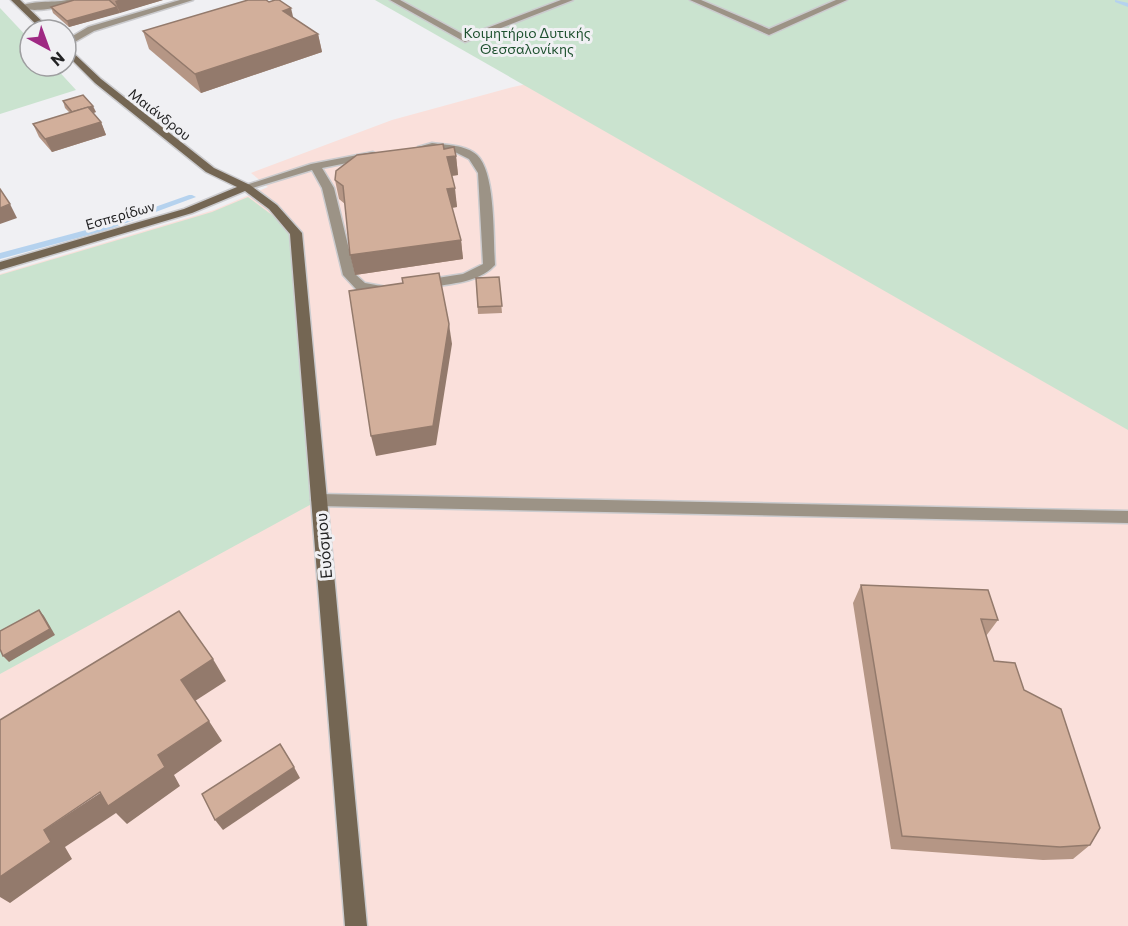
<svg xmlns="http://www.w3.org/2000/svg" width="1128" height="926" font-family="Commissioner,sans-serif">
<rect width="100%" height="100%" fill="#f0f0f3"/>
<path fill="#fae0db" d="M1128,0v926h-1128v-652l214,-64 54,-23 -17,-14 141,-53 121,-33 174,-38z"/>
<g fill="#cae3cf">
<path d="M375,0h753v430z"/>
<path d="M0,8l30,32v26h24l22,24 -76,24z"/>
<path d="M248,197l48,36 23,267 -319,174v-399l212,-63z"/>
</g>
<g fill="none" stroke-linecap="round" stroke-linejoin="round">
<g fill="#b5d2ee" fill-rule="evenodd">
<path d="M1115,0l13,3v4l-13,-5z"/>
<path d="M189,195h3l4,2 -89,33 -107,29v-6l101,-27z"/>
</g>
<defs>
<g id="lane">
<path d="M67,0h14c-11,7 -51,14 -62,7 12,-7 33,-4 48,-7z"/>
<path d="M180,0h13l-99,31 -28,16v-7l22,-13z"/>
<path d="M390,0h10l66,36 95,-36h12l-108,42z"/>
<path d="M690,0h11l68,29 67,-29h11l-78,35z"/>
<path d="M432,143c14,2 34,2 45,12 19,18 16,83 18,110 -17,19 -49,19 -73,23l-6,-4 2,-3 45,-7 20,-10 -5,-91 -9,-14 -14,-7 -32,-2 -5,-3z"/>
<path d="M373,152l5,3 -1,2 -55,11 12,20 21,86 10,9 22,4 2,3 -6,4 -27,-5 -13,-14 -21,-87 -10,-18 -66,20 -6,-3 71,-23z"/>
</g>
<path id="street" d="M319,494l809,17v12l-809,-17 -5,-2 -3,-4 3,-4z"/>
<g id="secondary">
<path d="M11,0h9l31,30h-9z"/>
<path d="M66,46l35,33 113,89 36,17 27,20 25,28 65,693h-22l-55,-692 -21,-25 -24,-18 -53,22 -192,57v-8l184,-53 53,-22 -31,-15 -111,-89 -29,-29z"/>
</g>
</defs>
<use href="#lane" stroke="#cbcbce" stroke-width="3"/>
<use href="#street" stroke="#cbcbce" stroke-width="3"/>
<use href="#secondary" stroke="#cbcbce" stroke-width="3"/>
<use href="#lane" fill="#9c9386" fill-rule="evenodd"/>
<use href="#street" fill="#9c9386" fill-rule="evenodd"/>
<use href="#secondary" fill="#746653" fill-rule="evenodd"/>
</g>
<g fill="#b59685">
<path d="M74,0h89l-94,27 -16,-14 -2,-6z"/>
<path d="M294,18l24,16 4,18 -121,41 -52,-44 -6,-18z"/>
<path d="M63,101l33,11 -3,1 8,9 5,13 -54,17 -13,-15 -6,-13 37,-11 -5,-5z"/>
<path d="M444,149l12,7 2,19 -6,1 5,31 -5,1 9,32 2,19 -108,16 -10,-71 -6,-5 -4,-19z"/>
<path d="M499,277l3,36 -24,1 -2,-36z"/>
<path d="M861,585l137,35 -12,16 8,25 30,29 66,155 -17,14 -30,1 -152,-11 -38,-246z"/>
</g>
<g fill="#937a6c">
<path d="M118,0h45l-43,13 -5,-12z"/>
<path d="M117,7l3,6 -51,14 -2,-6z"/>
<path d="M291,8l4,17 -12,-14z"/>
<path d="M318,34l4,18 -121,41 -6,-19z"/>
<path d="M93,106l3,6 -20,7 -3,-7z"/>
<path d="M101,122l5,13 -54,17 -7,-13z"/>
<path d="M456,156l2,19 -9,1 -2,-19z"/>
<path d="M455,188l2,19 -8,1 -2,-19z"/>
<path d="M10,204l7,14 -17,6v-16z"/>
<path d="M461,240l2,19 -108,16 -5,-20z"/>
<path d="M449,324l3,20 -16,101 -60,11 -5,-20z"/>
<path d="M39,610l5,6 11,19 -46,27 -6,-6z"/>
<path d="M213,659l13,22 -31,20 -14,-21z"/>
<path d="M209,721l13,20 -48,34 6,11 -53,38 -11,-11 -51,34 7,12 -62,44 -10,-6v-20l44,-47 114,-75z"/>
<path d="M294,767l6,11 -77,52 -8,-10z"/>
</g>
<g fill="#d2af9b" stroke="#937a6c" stroke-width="1.5">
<path d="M74,0h35l8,7 -50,14 -16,-14z"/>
<path d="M248,0h18l3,2 6,-2h4l12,8 -8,3 35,23 -123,40 -52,-43z"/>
<path d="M83,95l10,11 -21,6 -9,-11z"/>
<path d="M88,107l13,15 -56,17 -12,-15z"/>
<path d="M443,144l1,5 10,-2 2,9 -9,1 8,31 -8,1 14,51 -111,15 -7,-69 -8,-6 1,-9 21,-16z"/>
<path d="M0,189l10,15 -10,4z"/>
<path d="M439,273l10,51 -16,102 -62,10 -22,-145 54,-8 -1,-5z"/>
<path d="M499,277l3,29 -24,1 -2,-29z"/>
<path d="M861,585l127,5 10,30 -17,-1 13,42 21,2 9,27 37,19 39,119 -10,17 -30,2 -158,-11z"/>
<path d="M39,610l11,19 -47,27 -3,-7v-18z"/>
<path d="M179,611l34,48 -32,21 28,41 -51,34 7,12 -57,39 -8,-14 -56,38 7,12 -51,35v-157z"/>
<path d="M280,744l14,23 -79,53 -13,-26z"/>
</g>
<g text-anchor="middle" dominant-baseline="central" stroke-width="6" stroke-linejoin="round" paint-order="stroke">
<g font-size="14" fill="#1e512f" stroke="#f0f0f3">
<text x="527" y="32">Κοιμητήριο Δυτικής<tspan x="527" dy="16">Θεσσαλονίκης</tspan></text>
</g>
<g font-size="14" fill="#232324" stroke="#f0f0f3">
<text transform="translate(160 114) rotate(38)">Μαιάνδρου</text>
<text transform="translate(120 215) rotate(-16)">Εσπερίδων</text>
</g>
<g font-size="16" fill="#232324" stroke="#f0f0f3">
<text transform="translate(323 546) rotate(-95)">Ευόσμου</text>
</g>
</g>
<g transform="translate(48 48) rotate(139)"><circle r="28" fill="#f0f0f3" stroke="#9e9ea0" stroke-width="1.5"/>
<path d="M0-4.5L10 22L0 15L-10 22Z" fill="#9f2983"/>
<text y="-9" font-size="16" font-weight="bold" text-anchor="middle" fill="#232324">N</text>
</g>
</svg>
